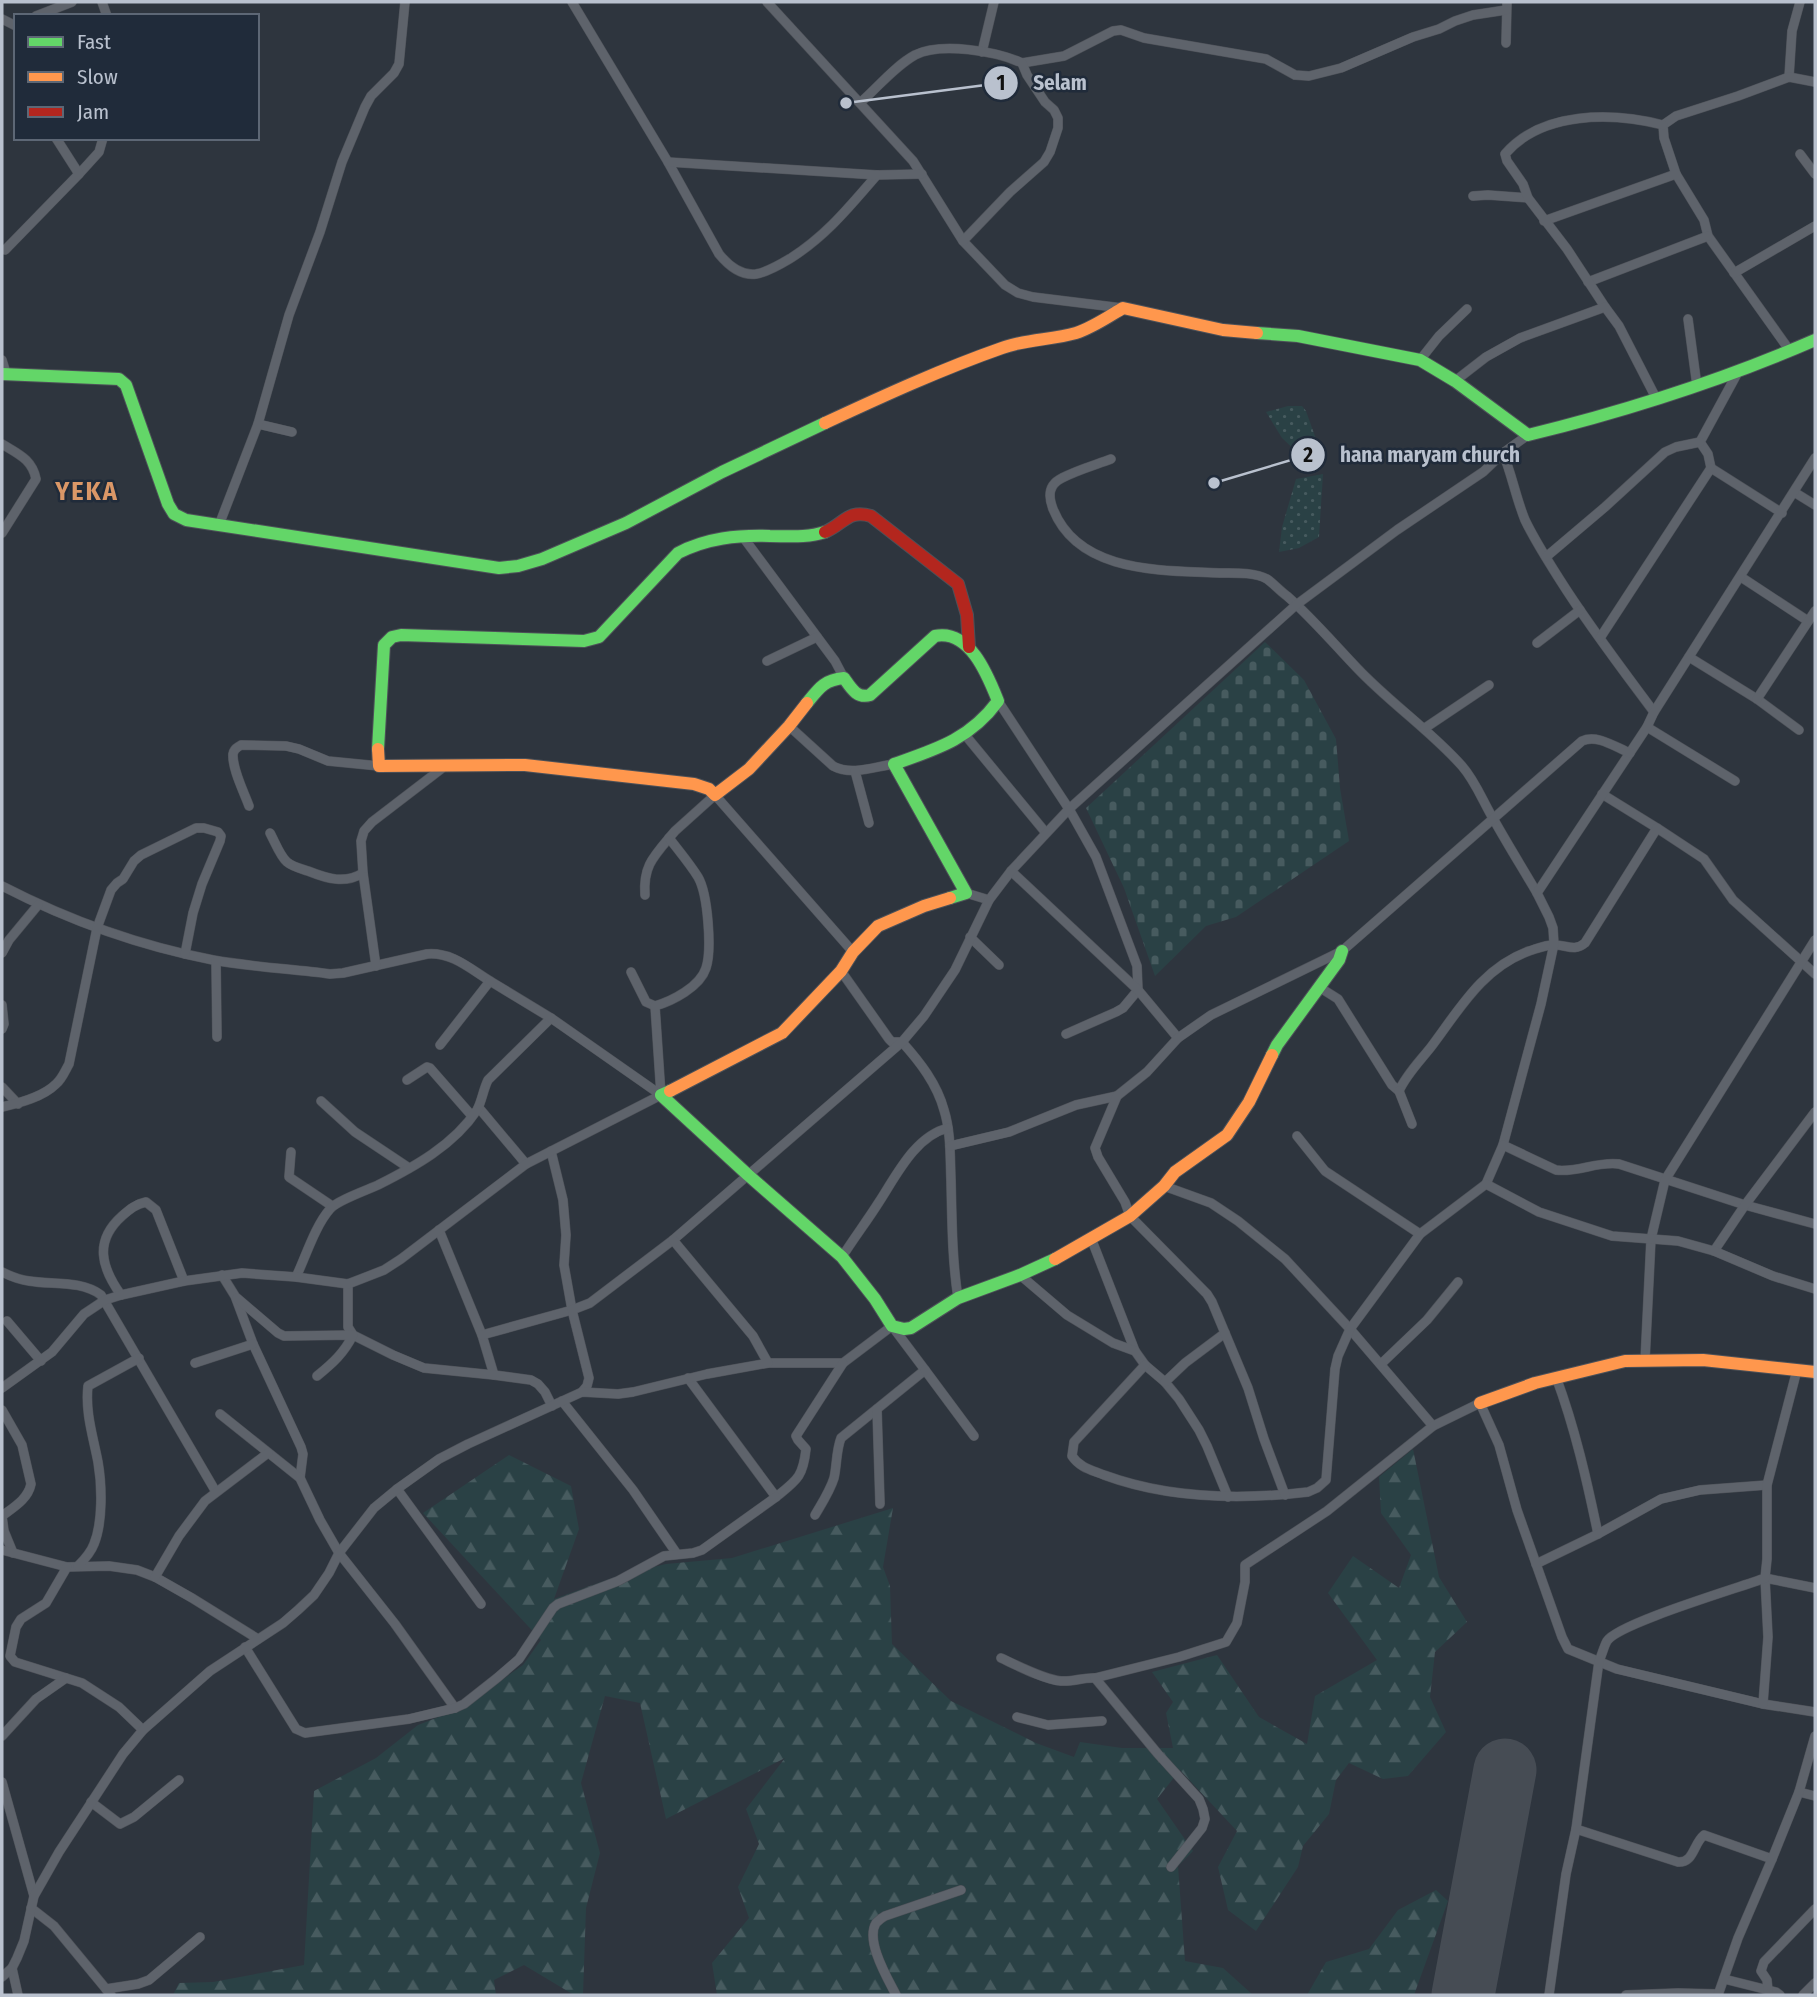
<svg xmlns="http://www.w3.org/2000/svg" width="1817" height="1997" font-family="'Fira Sans Condensed',sans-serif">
<defs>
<pattern id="grass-dots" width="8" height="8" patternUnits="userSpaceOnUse" patternTransform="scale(1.75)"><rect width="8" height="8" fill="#2a4145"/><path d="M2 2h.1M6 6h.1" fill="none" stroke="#475b5f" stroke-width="1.8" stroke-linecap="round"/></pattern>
<pattern id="forest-firs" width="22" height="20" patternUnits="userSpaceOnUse" patternTransform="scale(1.75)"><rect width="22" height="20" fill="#2a4145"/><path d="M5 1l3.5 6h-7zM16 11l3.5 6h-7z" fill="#475b5f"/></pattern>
<pattern id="cemetery-stones" width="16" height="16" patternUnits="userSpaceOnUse" patternTransform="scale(1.75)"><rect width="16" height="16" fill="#2a4145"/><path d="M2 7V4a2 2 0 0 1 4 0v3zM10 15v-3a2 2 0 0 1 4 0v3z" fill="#475b5f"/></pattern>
</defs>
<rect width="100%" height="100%" fill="#2e353e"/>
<g fill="url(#grass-dots)">
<path d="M1288,406h14l4,5 15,42 -20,3 -19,-18 -16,-26z"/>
<path d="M1323,474l-4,63 -20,11 -20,4 3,-25 14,-48z"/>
</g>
<g fill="url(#forest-firs)">
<path d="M1413,1449l26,128 28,45 -32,30 -5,45 16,35 -38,44 -25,3 -34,-16 -13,17 -7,34 -26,32 -5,21 -42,64 -28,-21 -10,-43 19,-36 -57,-61 -23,29 36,52 -15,15 7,95 38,7 30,27h-536l-5,-32 37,-45 -11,-31 21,-43 -13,-35 39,-51 -119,61 -26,-116 -35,-7 -24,87 19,70 -14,55 -3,87h-9l-50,-30 -30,15 2,15h-323l6,-12 34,-1 91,-17 10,-174 62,-33 42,-33 44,-17 61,-43 18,-25 -118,-127 86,-58 62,31 8,43 -25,70 66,-24 46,-11 66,-6 161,-50 -10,59 7,19 2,58 59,57 85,42 38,14 6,-15 42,6h51l-7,-35 7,-11 -21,-30 65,-17 42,62 48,27 8,-48 62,-36 -49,-67 25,-37 46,32 12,-33 -30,-42 -2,-36z"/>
<path d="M1436,1890l12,11 -34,94h-107l19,-33 43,-13 29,-39z"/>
</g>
<path fill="url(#cemetery-stones)" d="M1265,642l39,38 32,59 4,49 9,53 -113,76 -30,9 -51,50 -31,-88 -38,-80z"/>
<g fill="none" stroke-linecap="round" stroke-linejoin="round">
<path stroke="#464c54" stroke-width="63" d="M1463,1995l42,-225"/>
<defs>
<g id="street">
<path d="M102,2l5,14"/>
<path d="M572,2l96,160 51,92c9,11 21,22 37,20 12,-2 25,-10 35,-16 36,-23 58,-51 86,-83"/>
<path d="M767,2l146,159 50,80 42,44 13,8 15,4 89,11"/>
<path d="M36,16l36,-14"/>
<path d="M2,19l14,7"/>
<path d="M1506,43l1,-41"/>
<path d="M982,52l12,-50"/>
<path d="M1022,63l42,-7 49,-25 8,-1 23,8 122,21 29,16 14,1 32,-8 72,-31 26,-8 16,-8 18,-6 33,-5"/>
<path d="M1789,77l3,-46 8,-29"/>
<path d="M861,102c17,-15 34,-36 54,-47 26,-13 81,-4 107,8l5,12 18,27 9,8 4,8v10l-8,24 -6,10 -34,30 -47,49"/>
<path d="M1800,154l15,20"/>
<path d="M668,162l209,13 45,-1"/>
<path d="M79,174l20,-22 4,-14"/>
<path d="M1676,174l-12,-36 -1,-13 13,-9 62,-20 51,-19 26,5"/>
<path d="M1473,196l15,-1 40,3"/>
<path d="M1544,221l132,-47 28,46 4,16 82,115"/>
<path d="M5,250l74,-76 -23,-36"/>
<path d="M1734,273l81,-47"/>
<path d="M1588,282l120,-46"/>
<path d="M1605,307l-38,-58 -39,-51 -5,-14 -16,-23 -2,-7c37,-43 107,-42 158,-29"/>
<path d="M1688,319l9,67"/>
<path d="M2,360l4,13"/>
<path d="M1420,360l19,-24 28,-27"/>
<path d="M1455,381l31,-24 34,-19 85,-31 14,19 37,72"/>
<path d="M258,424l34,8"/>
<path d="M2,444c16,10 30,15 34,35l-34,54"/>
<path d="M1503,453c9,22 13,45 22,67 10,21 23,41 35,60 29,46 62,89 94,132"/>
<path d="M1111,459c-16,6 -34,11 -49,19 -14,7 -14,18 -9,31 26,65 109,61 167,64 14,0 35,-1 47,6 7,5 13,12 20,17 25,22 47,48 70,72 33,35 73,62 105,98 14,16 21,36 32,54 14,25 29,49 43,73"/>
<path d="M1711,468l-3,-14 -8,-12 38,-70"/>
<path d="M1794,492l21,13"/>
<path d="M219,525l39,-101 31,-109 31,-83 22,-70 23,-55 6,-11 23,-23 5,-9 6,-62"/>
<path d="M743,537l92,124 9,17"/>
<path d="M1546,557l59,-50 60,-55 11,-5 24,-5"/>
<path d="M1741,577l67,44"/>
<path d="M1600,638l111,-170 71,45"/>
<path d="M1537,643l43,-33"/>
<path d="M1689,657l68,42 42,31"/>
<path d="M767,661l50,-24"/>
<path d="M1757,699l58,-88"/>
<path d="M998,701l71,108 27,48 41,109 1,24 -15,18 -7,4 -50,22"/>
<path d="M789,726l44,40c18,10 41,1 61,-2"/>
<path d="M1647,727l88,54"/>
<path d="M1425,728l64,-43"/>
<path d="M966,736l80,97"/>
<path d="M855,771l14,52"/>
<path d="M1602,794l55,34"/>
<path d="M249,806c-5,-14 -17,-37 -16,-52 1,-6 4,-6 8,-9l45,1 13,3 29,12 51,5"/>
<path d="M270,833c5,9 10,23 17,29 6,5 15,7 21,9 20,8 37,13 55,2"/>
<path d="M1011,871l127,119 40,48"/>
<path d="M2,886c66,34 138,60 211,74 39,7 79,9 117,14l13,-1 84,-19c25,-2 42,14 63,27l-50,64"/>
<path d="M966,893l23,7"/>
<path d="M645,895c-2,-27 7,-37 24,-57"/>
<path d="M970,937l29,28"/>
<path d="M2,953l7,-13 29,-35"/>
<path d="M216,961l1,76"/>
<path d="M376,966l-13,-93 -2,-32 3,-10 8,-9 73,-56"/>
<path d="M841,971l48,68 3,3h10c18,20 35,42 42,68 7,22 6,47 7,70 1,40 1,79 7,118"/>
<path d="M631,972l15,30 9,4"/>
<path d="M1319,987l19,12 54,86 7,6c7,-16 21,-30 32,-44 28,-37 51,-79 98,-96 7,-2 18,-7 26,-6 12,0 19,7 30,-2l72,-115 47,31 29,41 82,74"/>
<path d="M2,1005l2,19 -2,5"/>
<path d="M407,1080l20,-13 3,1 42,48"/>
<path d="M2,1087l16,17"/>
<path d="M1399,1091l13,33"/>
<path d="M661,1095l-6,-89c17,-5 45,-19 51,-38 6,-18 2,-74 -8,-91 -8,-13 -19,-26 -29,-39l6,-7 40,-36 138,157"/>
<path d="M321,1101l34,31 54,36"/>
<path d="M2,1107c18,-4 41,-10 54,-23 6,-5 9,-13 13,-20l28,-136 14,-38 6,-7 6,-4 11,-18 7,-6 55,-27h8l14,4 3,4 -1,5 -18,43 -9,29 -8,41"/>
<path d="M479,1108l47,56"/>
<path d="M1297,1136l28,35 95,63"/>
<path d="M1503,1145l38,-141 13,-60 -1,-16 -4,-11 -12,-24 110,-166 7,-15 161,-254"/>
<path d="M950,1146l59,-14 67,-27 41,-9"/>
<path d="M291,1152l-2,25 43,29"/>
<path d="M1486,1184l17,-39 53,25c21,3 41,-9 63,-6l126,41 70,19"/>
<path d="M1164,1186l47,17 27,18 47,38 65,70 83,97"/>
<path d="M439,1230l43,105 12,40"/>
<path d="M1091,1238l44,113"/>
<path d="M1714,1251l31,-46 70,-93"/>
<path d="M842,1257c12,-19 25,-36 37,-55 17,-26 36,-66 69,-74"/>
<path d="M2,1272c8,4 18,8 27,9 23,4 52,-1 72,14l115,197"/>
<path d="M222,1275l13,21 18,48 48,103 2,7 -3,24"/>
<path d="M1020,1275l47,40 46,28 22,8 10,14 20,17 14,17 20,31 8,16 21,51"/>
<path d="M296,1277c10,-21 19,-51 34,-68 6,-8 37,-19 48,-24 36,-18 76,-40 99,-75 5,-9 6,-20 11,-30l63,-62"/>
<path d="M348,1284v43l5,8 40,20 31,13 70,7 37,5 7,4 7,8 7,14"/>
<path d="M121,1295c-20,-28 -27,-54 1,-79 8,-7 14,-12 24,-14l10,8 28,71"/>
<path d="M237,1298l41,35 6,3 69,-1c-9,18 -20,28 -36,41"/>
<path d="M7,1321l34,40"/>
<path d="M482,1335l90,-25 -8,-45 2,-30 -3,-35 -12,-49"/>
<path d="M1645,1361l6,-122 14,-59 150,-240"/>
<path d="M195,1363l58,-19"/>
<path d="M768,1363h75l49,-37 33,44 -84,68c-5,13 -4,27 -7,40 -4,13 -12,25 -19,37"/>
<path d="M1381,1364l46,-44 31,-38"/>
<path d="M1145,1365l-71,77 -2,14c8,12 20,14 32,19 65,24 136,25 204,17l9,-4 9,-8 9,-111 3,-13 12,-27 70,-95 66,-50 53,28 73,24 66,5 36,10 59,25 42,13"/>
<path d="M925,1370l49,66"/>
<path d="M1556,1377c19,51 31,104 42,157"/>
<path d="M688,1378l88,119c21,-17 27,-20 30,-48l-8,-9 -2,-4 47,-73"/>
<path d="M1165,1382l20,-19 40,-30"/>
<path d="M2,1388l50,-36 32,-38 21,-14 16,-5 63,-14 58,-8 54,4 52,7 36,-14 17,-11 125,-95 135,-69 -110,-77 -61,-37"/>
<path d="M582,1392l5,-6 2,-8 -17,-68 18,-7 83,-63 229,-198 22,-26 31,-46 34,-70 22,-29 58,-62 227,-204 101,-75 86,-58 20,-19 25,-18"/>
<path d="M562,1401l71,89 44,64"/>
<path d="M877,1409l3,95"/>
<path d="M2,1410l20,35 9,39c-3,15 -17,23 -29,32l2,15 9,22"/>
<path d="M220,1414l80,64 20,42 19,33 56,71 60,84"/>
<path d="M397,1489l84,115"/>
<path d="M1285,1495l-21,-56 -16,-51 -36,-86 -5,-8 -77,-78 -5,-14 -27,-45 -3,-9 22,-52 30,-24 31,-34 33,-23 131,-64 240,-210c15,-7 33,6 48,12"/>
<path d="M2,1550l65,17 42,-1 28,4 18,7 37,21 66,41"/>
<path d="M1536,1564l62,-30 63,-35 39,-9 67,-5"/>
<path d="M78,1566c7,-7 13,-14 16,-22 9,-22 8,-59 4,-82 -5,-26 -13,-50 -10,-76l51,-28"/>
<path d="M67,1567l-21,36 -25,16 -5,8 -6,29 5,6 67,21 37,24 24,23"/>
<path d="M155,1577l24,-41 26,-35 63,-48"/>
<path d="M245,1647l51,82 9,4 104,-14 46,-11 9,-4 33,-26 22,-19 34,-51 5,-4 60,-23 46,-25 29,-3 9,-3 74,-53"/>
<path d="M1001,1658c15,7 44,22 60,23 12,1 23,-4 34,-3l84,-21 47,-15 11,-19 8,-41v-17l82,-54 106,-85 47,-23 19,42 18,65 45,127 6,12 49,20 146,35 52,8"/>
<path d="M1095,1678l63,76 41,45 4,10 2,10 -3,9 -31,39"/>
<path d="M1763,1704l5,-67 -3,-59 50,10"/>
<path d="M1017,1717l31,8 54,-4"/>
<path d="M2,1736l34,-37 30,-21"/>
<path d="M2,1782l32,114"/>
<path d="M1799,1792l16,4"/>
<path d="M91,1802l29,22 14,-7 45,-37"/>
<path d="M1576,1829l102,33c16,1 15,-18 26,-27l68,24"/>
<path d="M31,1908l23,18 57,69"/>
<path d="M12,1968l6,27"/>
<path d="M2,1977l10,-9 5,-10 7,-17 10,-45 25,-44 64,-98 20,-24 67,-59 73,-48 15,-13 16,-15 15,-22 10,-20 35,-45 23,-19 42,-30 29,-15 114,-52 36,2 15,-2 74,-18 61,-11 -15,-27 -80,-96"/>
<path d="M1724,1979l52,13 4,3"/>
<path d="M106,1989l32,-5 11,-4 51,-43"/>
<path d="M1768,1990l-1,-10 -6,-9 3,-9 51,-53"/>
<path d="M896,1995c-8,-16 -31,-54 -20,-72 1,-1 7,-6 9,-7l76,-26"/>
<path d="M1549,1995l17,-121 10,-45 23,-168c3,-6 5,-15 8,-20 12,-18 132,-53 158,-63l2,-19v-74l30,-115"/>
<path d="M1626,1995l52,-2 40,1"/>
<path d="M1718,1995l20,-57 34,-79 27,-67 16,-56"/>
<path d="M1803,1995l12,-12"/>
</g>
<g id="fast">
<path d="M1257,333l41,3 122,24 35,21 73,54c98,-24 195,-55 287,-95"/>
<path d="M2,374l117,5 7,6 42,119 6,10 12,6 313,48 19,-2 24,-7 84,-36 96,-51 103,-49"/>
<path d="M807,703c12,-15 17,-23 37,-25 7,10 13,21 26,17l65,-59c35,-7 53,40 63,65 -28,38 -61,48 -104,63l72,129 -16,5"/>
<path d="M378,749l6,-104 8,-8 9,-2 183,6 15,-4 79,-84c29,-15 59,-18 92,-17 18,0 37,2 55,-4"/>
<path d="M1272,1055l5,-10 62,-85 3,-9"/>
<path d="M670,1091l-9,4 87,80 94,82 33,42 17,27 12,3 7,-1 47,-30 62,-23 35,-16"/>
</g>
<g id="slow">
<path d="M825,423c58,-27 117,-54 177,-75 24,-9 50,-8 74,-15 16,-5 32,-16 47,-25l100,22 34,3"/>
<path d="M378,749l1,17 146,-1 169,19 15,5 6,6 34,-26 40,-43 18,-23"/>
<path d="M670,1091l112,-58 59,-62 12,-19 25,-26 46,-20 26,-8"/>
<path d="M1055,1259l75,-43 34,-30 11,-14 52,-37 22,-33 23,-47"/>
<path d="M1480,1403l55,-20 90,-22 78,-1 112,12"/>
</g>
<path id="jam" d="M825,532c19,-8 23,-23 46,-16l87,68 9,31 2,32"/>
</defs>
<use href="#street" stroke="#4d5158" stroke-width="10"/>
<use href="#fast" stroke="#4d5158" stroke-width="14"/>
<use href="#slow" stroke="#4d5158" stroke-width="14"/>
<use href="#jam" stroke="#4d5158" stroke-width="14"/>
<use href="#street" stroke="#5e636b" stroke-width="9"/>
<use href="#fast" stroke="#63d668" stroke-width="12"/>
<use href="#slow" stroke="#ff974d" stroke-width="12"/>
<use href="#jam" stroke="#b3261e" stroke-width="12"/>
</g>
<g text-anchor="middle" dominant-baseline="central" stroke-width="5" stroke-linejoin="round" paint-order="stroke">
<g font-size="26" font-weight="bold" letter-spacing="2" fill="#da9767" stroke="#202b3a">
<text x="87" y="491">YEKA</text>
</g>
</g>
<path fill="none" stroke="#b9c1ce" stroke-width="2.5" d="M846 103L1001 83M1214 483L1308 455"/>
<g fill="#b9c1ce" stroke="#202b3a" stroke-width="2.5">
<circle cx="846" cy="103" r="7"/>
<circle cx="1214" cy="483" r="7"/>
<circle cx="1001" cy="83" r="18"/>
<circle cx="1308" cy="455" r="18"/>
</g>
<g font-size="21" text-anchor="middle" font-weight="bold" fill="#111">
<text x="1001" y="90">1</text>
<text x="1308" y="462">2</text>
</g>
<g font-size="21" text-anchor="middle" font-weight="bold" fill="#b9c1ce" stroke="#202b3a" stroke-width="5" stroke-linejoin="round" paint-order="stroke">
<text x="1060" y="90">Selam</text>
<text x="1430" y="462">hana maryam church</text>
</g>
<rect width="1817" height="1997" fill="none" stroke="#b9c1ce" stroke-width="7"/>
<rect x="14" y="14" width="245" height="126" fill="#202b3a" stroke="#5d6775" stroke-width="2"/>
<rect x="28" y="37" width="35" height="10" fill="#63d668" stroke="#5d6775" stroke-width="2"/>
<text x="77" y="49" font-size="21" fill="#b9c1ce">Fast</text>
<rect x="28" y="72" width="35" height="10" fill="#ff974d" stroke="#5d6775" stroke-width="2"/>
<text x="77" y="84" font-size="21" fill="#b9c1ce">Slow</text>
<rect x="28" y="107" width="35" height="10" fill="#b3261e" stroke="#5d6775" stroke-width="2"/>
<text x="77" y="119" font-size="21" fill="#b9c1ce">Jam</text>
</svg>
